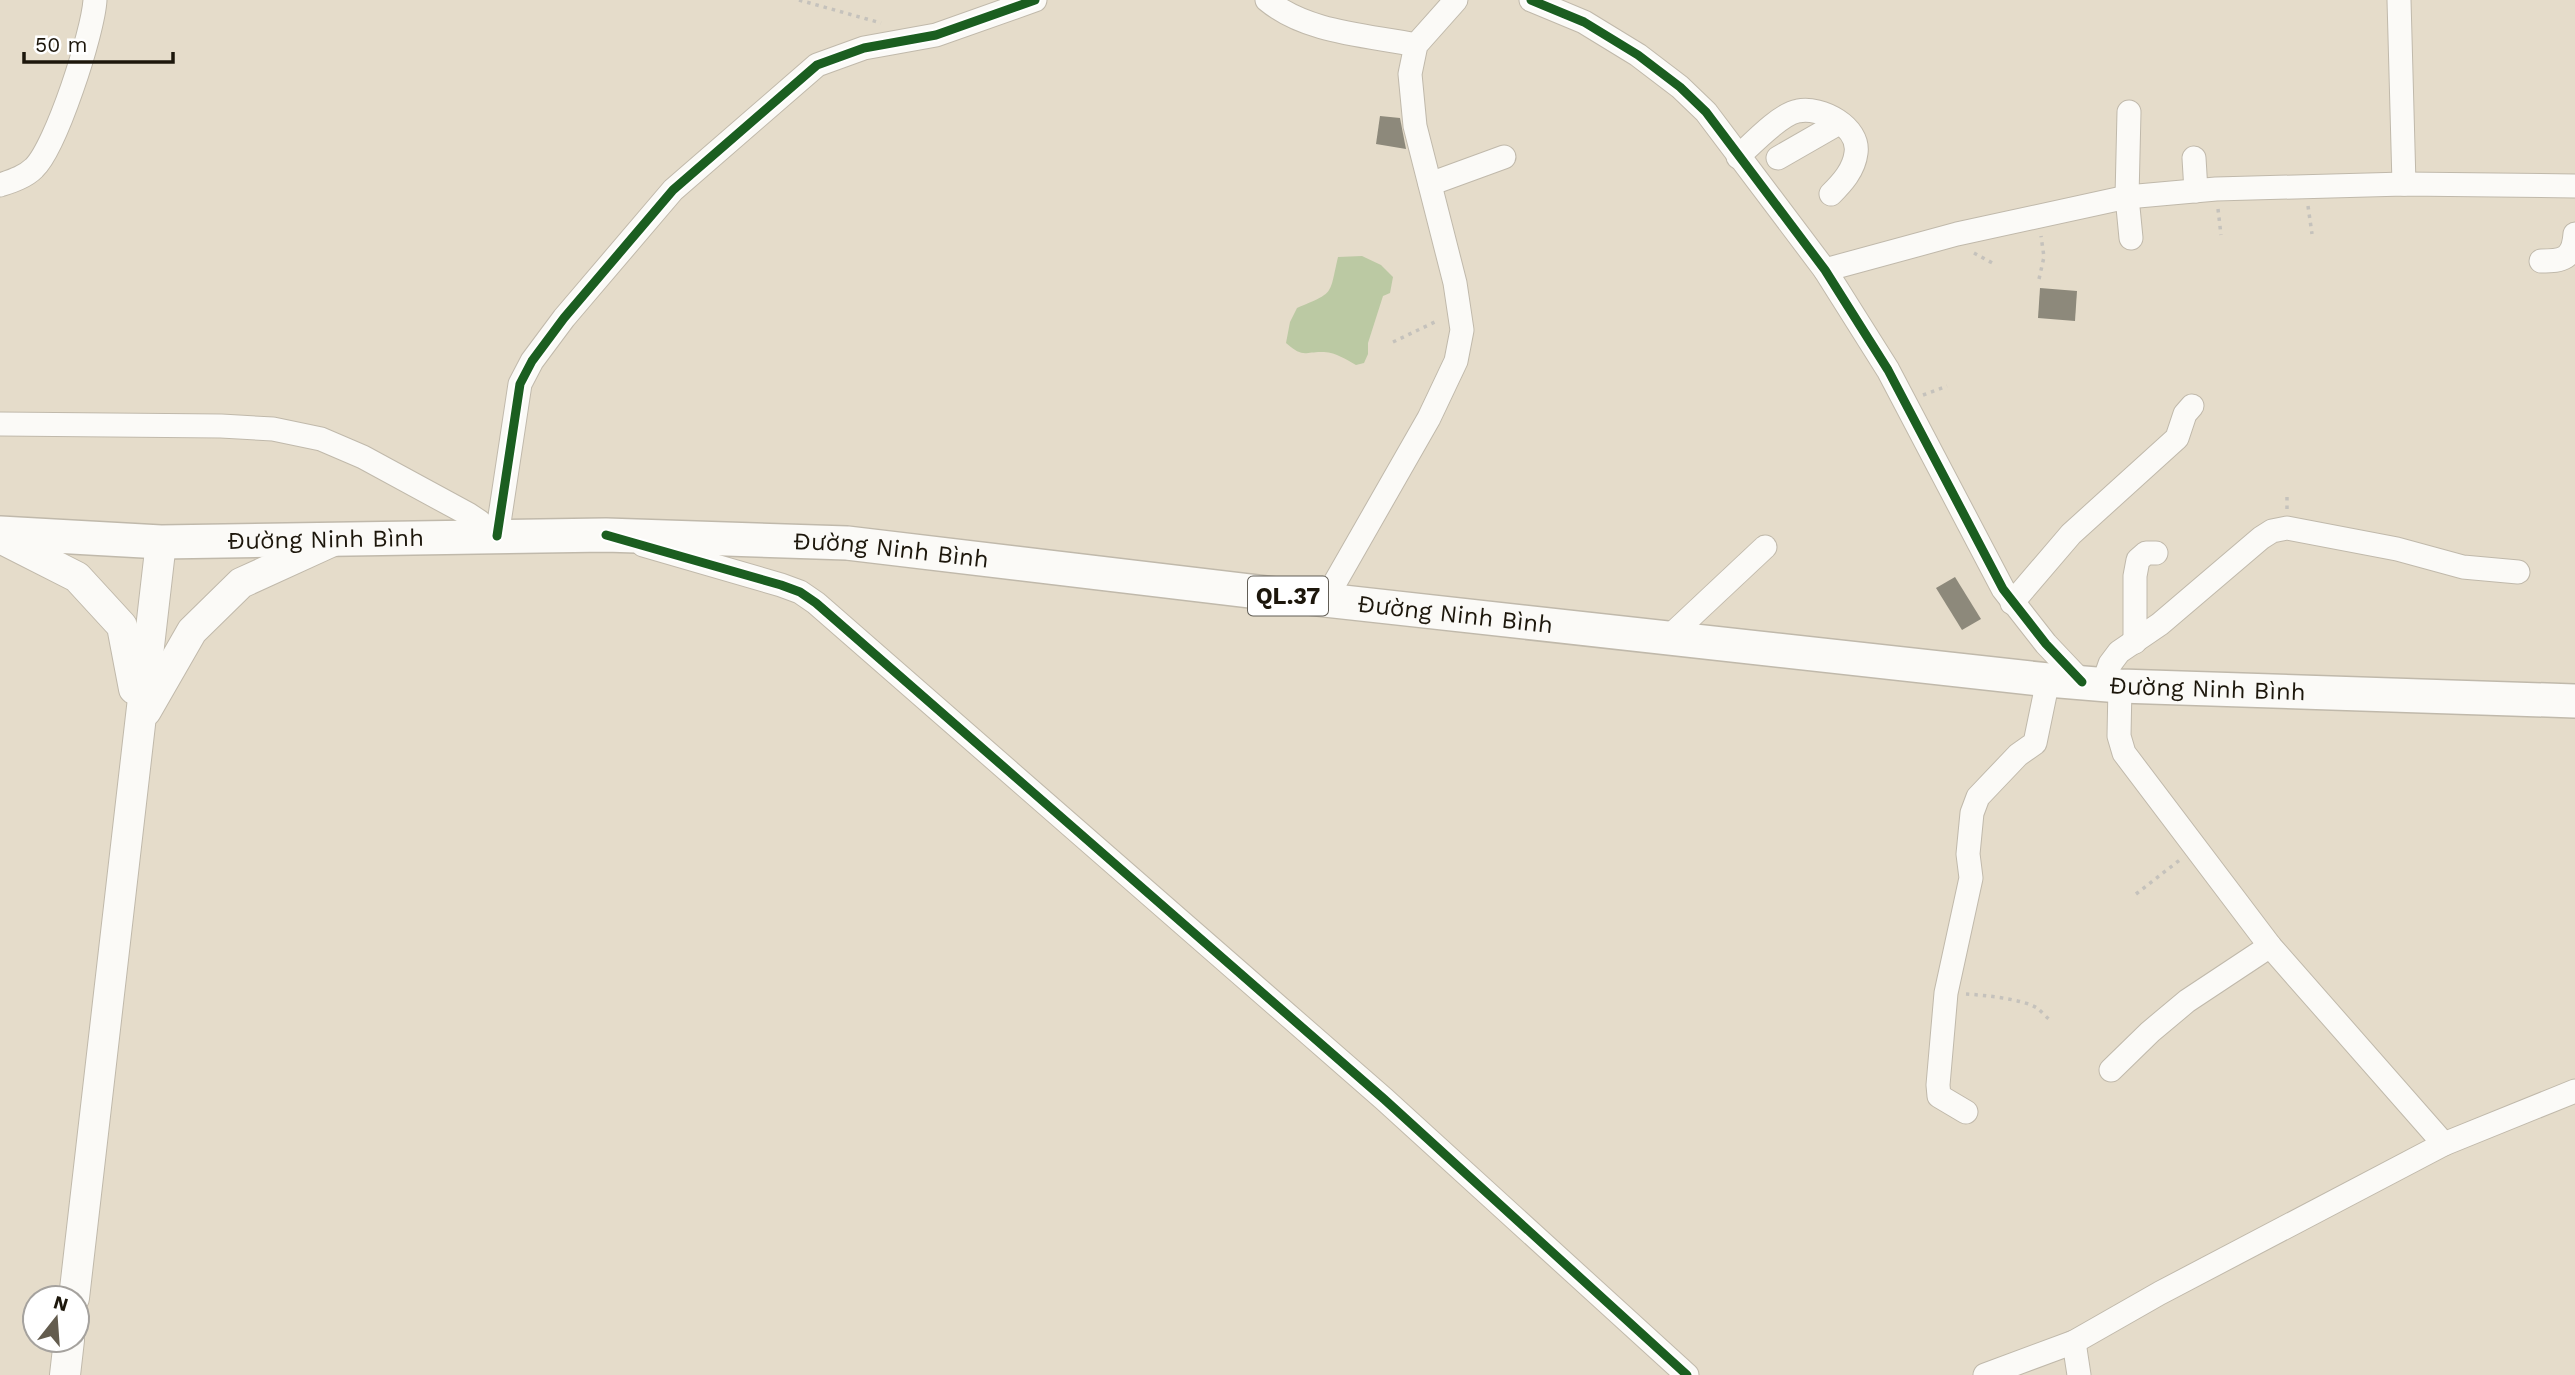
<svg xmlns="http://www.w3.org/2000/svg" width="2575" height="1375" font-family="'Work Sans',sans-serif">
<rect width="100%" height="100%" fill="#e5dcca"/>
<path fill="#bbc9a3" d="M1362,256l19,9 12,12 -3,16 -7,3 -15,47v11l-4,9 -8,2c-11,-6 -19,-12 -32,-13 -19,-1 -20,7 -38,-9l4,-21 7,-14c38,-16 32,-12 41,-51z"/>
<g fill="#8d897b">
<path d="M1380,116l20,2 6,31 -30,-5z"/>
<path d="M2040,288l37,3 -2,30 -37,-3z"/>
<path d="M1955,577l26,42 -19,11 -26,-42z"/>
</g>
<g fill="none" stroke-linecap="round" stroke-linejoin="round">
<defs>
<g id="minor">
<path d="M1267,0c40,33 100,35 149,45"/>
<path d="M1531,0l53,22 54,33 42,32 26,25 119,158 63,100 115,219 43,55 36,38"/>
<path d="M2399,0l5,184"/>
<path d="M2129,112l-2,85 4,41"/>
<path d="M1738,157c14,-13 42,-43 60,-46 23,-5 62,16 58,42 -2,17 -14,30 -25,41"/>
<path d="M1778,158l61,-35"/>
<path d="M2194,158l2,33"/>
<path d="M1430,184l74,-27"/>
<path d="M0,185c12,-4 25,-8 34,-17 22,-21 59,-135 61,-168"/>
<path d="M2541,261c22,0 32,-2 34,-27"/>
<path d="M1825,270l132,-36 170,-37 89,-8 188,-5 171,2"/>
<path d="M0,424l221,2 52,3 48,10 42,18 105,57 12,8 6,14"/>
<path d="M497,536l23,-152 12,-23 32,-43 109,-128 144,-125 47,-17 72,-13 99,-35"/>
<path d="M643,545l138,40 19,7 16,11 568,496 303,276"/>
<path d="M1325,600l104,-182 27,-57 6,-31 -7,-47 -40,-157 -5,-52 6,-29 40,-45"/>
<path d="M2012,603l59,-69 106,-96 8,-24 7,-8"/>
<path d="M1669,637l96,-90"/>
<path d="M2135,642v-66l3,-16 8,-7h10"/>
<path d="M2103,684l7,-20 9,-12 41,-28 101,-86 11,-7 15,-3 110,21 66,18 55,5"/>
<path d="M2120,686l-1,50 5,17 146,193 174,198"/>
<path d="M2111,1070l39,-38 37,-31 83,-55"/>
<path d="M1966,1112l-27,-16 -1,-11 8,-92 25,-115 -3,-24 4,-41 6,-16 40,-42 17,-12 13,-63"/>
<path d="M2074,1342l5,33"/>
<path d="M1985,1375l89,-33 86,-49 284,-149 131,-53"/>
</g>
<g id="major">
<path d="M0,538l77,39 45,49 12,63"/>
<path d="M146,711l46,-80 49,-48 94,-43"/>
<path d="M74,1298l87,-756"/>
<path d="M65,1375l4,-35"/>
</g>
<g id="highway">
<path id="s1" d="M0,533l161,9 445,-7 241,8 478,57 723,80 72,6 455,15"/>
</g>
</defs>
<use href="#minor" stroke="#c0b9ab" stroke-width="25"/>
<use href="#major" stroke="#c0b9ab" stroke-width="32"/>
<use href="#highway" stroke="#c0b9ab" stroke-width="36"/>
<g stroke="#c5c2bc" stroke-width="3.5" stroke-dasharray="3.5 5" stroke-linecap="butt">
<path d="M799,0l82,23"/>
<path d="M2308,206l4,28"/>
<path d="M2218,209l3,26"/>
<path d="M1974,253l22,12"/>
<path d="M2039,279l5,-22 -3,-21"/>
<path d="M1393,342l46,-22"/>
<path d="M1923,395l24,-9"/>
<path d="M2287,509v-15"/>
<path d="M2136,894l45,-35"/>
<path d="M1966,994c17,1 57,5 71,14 4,3 8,8 12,11"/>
</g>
<use href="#minor" stroke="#fbfaf7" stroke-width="23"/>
<use href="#major" stroke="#fbfaf7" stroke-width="30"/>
<use href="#highway" stroke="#fbfaf7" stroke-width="33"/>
<defs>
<g id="cycleway">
<path d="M1531,0l53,22 54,33 42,32 26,25 119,158 63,100 115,219 43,55 36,38"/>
<path d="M606,535l175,50 19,7 16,11 568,496 303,276"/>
<path d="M497,536l23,-152 12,-23 32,-43 109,-128 144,-125 47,-17 72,-13 99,-35"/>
</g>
</defs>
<use href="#cycleway" stroke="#fff" stroke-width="13"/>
<use href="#cycleway" stroke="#1b5e20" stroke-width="9"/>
</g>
<g text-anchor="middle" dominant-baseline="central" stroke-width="7" stroke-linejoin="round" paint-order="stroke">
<rect fill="#fff" stroke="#615d55" stroke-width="2" x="1248" y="576.5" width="80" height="39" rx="5"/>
<g font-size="23" font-weight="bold" fill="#1d170c">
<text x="1288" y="596">QL.37</text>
</g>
<g font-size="24" fill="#1d170c" stroke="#fff">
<text stroke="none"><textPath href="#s1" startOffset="326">Đường Ninh Bình</textPath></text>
<text stroke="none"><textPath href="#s1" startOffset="892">Đường Ninh Bình</textPath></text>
<text stroke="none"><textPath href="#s1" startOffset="1460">Đường Ninh Bình</textPath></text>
<text stroke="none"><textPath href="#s1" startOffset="2216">Đường Ninh Bình</textPath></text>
</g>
</g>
<g transform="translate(56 1319) rotate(17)"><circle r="33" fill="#ffffff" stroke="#a5a29e" stroke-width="2"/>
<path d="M0-5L12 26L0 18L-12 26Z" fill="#635c4e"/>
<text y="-10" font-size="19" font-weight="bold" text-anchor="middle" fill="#1d170c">N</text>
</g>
<path d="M24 52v10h149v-10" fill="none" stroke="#1d170c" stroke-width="3.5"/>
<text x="35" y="52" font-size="21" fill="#1d170c" stroke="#ffffff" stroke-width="5" paint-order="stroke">50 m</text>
</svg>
